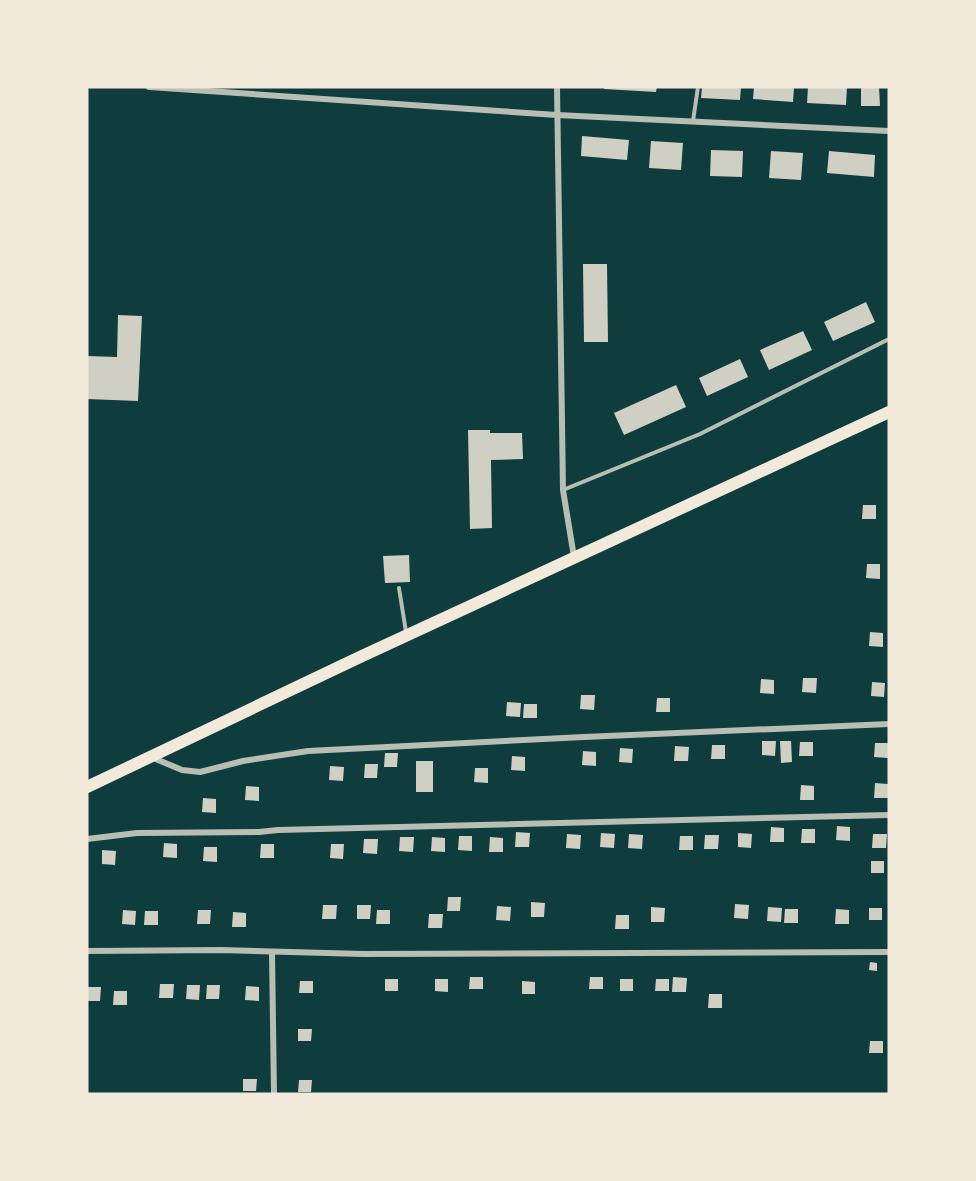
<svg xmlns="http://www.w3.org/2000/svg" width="976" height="1181" font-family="'Exo 2',sans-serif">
<rect width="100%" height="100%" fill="#0f3d3e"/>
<g fill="#cfcfc3">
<path d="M604,87h53l-1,5 -52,-3z"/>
<path d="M702,87h39l-1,13 -39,-2z"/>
<path d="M754,87h40l-1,15 -40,-3z"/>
<path d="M808,87h39l-1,18 -39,-2z"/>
<path d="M861,87h18l1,19h-19z"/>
<path d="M582,136l47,4 -2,20 -46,-4z"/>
<path d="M651,141l32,2 -2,27 -32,-2z"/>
<path d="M711,150l32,1 -1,26 -32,-1z"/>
<path d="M771,151l32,2 -2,27 -32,-2z"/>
<path d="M829,151l46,4 -1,22 -47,-4z"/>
<path d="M583,264h24l1,78h-24z"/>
<path d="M866,302l9,20 -42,19 -9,-19z"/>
<path d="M118,315l24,1 -4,85 -51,-2v-43l30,1z"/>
<path d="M803,331l9,19 -43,20 -9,-20z"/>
<path d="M740,359l8,18 -41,19 -8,-18z"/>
<path d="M676,385l10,22 -62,28 -10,-22z"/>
<path d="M468,430h22v3h32l1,26 -32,1 1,68 -22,1z"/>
<path d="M863,505h13v14h-14z"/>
<path d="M409,555l1,27 -25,1 -2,-27z"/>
<path d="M867,564h13v15l-14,-1z"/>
<path d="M870,632l13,1v14l-14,-1z"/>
<path d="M803,678h14l-1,15 -14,-1z"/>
<path d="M761,679l13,1v14l-14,-1z"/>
<path d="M872,682l13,1 -1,14 -13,-1z"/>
<path d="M581,695h14l-1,15 -14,-1z"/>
<path d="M657,698h13v14h-14z"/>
<path d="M507,702l14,1 -1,14 -14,-1z"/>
<path d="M524,704h13v14h-14z"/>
<path d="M762,741h14l-1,15 -13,-1z"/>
<path d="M780,741h11l1,21 -11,1z"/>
<path d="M800,742h13v14h-14z"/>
<path d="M875,743h13v15l-14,-1z"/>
<path d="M712,745h13v14h-14z"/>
<path d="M675,746l14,1 -1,14h-14z"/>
<path d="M620,748l13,1 -1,14 -13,-1z"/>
<path d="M583,751l13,1v14l-14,-1z"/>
<path d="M385,753h13l-1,14h-13z"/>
<path d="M512,756l13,1v14l-14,-1z"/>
<rect x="416" y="761" width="17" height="31"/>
<path d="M365,764h13l-1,14h-13z"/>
<path d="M330,766l14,1 -1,14 -14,-1z"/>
<path d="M475,768h13v15l-14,-1z"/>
<path d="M875,783l13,1v14h-14z"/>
<path d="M801,785l13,1v14h-14z"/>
<path d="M246,786l13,1v14l-14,-1z"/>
<path d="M203,798l13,1v14l-14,-1z"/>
<path d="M837,826l13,1v14l-14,-1z"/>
<path d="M771,827l13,1v14h-14z"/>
<path d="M802,829h13v14h-14z"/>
<path d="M516,832l14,1 -1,14h-14z"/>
<path d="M601,833l14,1 -1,14 -14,-1z"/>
<path d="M738,833l14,1 -1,14 -13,-1z"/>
<path d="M567,834l14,1 -1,14 -14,-1z"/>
<path d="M629,834l14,1 -1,14 -14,-1z"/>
<path d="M873,834h14l-1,14h-14z"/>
<path d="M705,835h14l-1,14h-14z"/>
<path d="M459,836h13v15l-14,-1z"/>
<path d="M680,836h13v14h-14z"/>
<path d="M400,837h14l-1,15 -14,-1z"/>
<path d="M432,837l13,1v14l-14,-1z"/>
<path d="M490,837l13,1v14h-14z"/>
<path d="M364,839h14l-1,15 -14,-1z"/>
<path d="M164,843l13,1v14l-14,-1z"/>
<path d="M261,844h13v14h-14z"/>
<path d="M331,844h13l-1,15 -13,-1z"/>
<path d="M204,847h13v15l-14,-1z"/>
<path d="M102,850l14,1 -1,14 -13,-1z"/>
<rect x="871" y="861" width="13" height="12"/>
<path d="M448,897h13l-1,14h-13z"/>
<path d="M531,902l14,1 -1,14h-13z"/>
<path d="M735,904l14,1 -1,14 -14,-1z"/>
<path d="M323,905h14l-1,14h-14z"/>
<path d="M357,905h14l-1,14h-13z"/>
<path d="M497,906l14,1 -1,14 -14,-1z"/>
<path d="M651,907l14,1 -1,14h-13z"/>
<path d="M768,907l14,1 -1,14 -14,-1z"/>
<rect x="869" y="908" width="13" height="12"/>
<path d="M785,909h13v14h-14z"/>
<path d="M836,909l13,1v14h-14z"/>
<path d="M123,910l13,1 -1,14 -13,-1z"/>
<path d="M198,910h13l-1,14h-13z"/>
<path d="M377,910h13v14h-14z"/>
<path d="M145,911h13v14h-14z"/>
<path d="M233,912l13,1v14h-14z"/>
<path d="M429,914h14l-1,14h-14z"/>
<path d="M616,915h13v14h-14z"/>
<path d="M870,962l7,1v8l-8,-1z"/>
<path d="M470,977h13v12h-14z"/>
<path d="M590,977h13v12h-14z"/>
<path d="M673,977l14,1 -1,14h-14z"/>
<rect x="385" y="979" width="13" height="12"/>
<path d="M435,979h13v13l-13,-1z"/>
<rect x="620" y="979" width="13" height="12"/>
<path d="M656,979h13v12h-14z"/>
<path d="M300,981h13v12h-14z"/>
<path d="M522,981l13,1v12h-13z"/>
<path d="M160,984h14l-1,14h-14z"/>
<path d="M187,985h13l-1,15 -13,-1z"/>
<path d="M207,985h13l-1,14h-13z"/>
<path d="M246,986l13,1v14l-14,-1z"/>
<path d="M87,987h14l-1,14h-13z"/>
<path d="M114,991h13v14h-14z"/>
<path d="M709,994h13v14h-14z"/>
<path d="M298,1029h14l-1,12h-13z"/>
<path d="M870,1041h13v12h-14z"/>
<path d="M243,1079h14l-1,12h-13z"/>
<path d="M299,1080h13l-1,12h-13z"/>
</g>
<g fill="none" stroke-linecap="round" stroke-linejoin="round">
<g stroke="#b8beb3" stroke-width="4">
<path d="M693,121l5,-34"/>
<path d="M563,490l137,-56 189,-95"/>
<path d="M399,588l7,44"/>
</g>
<g stroke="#b8beb3" stroke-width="6">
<path d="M149,87l408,28 332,16"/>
<path d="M557,87l6,403 11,67"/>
<path d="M151,757l31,13 18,2 43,-11 65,-10 276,-14 305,-13"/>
<path d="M87,839l50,-6 122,-1 19,-2 611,-15"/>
<path d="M87,951l134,-1 142,4 526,-2"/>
<path d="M272,952l2,142"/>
</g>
<path stroke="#f1e9da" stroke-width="12" d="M87,787l273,-130 529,-245"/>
</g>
<rect width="976" height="1181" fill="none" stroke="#f1e9da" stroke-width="177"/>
</svg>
